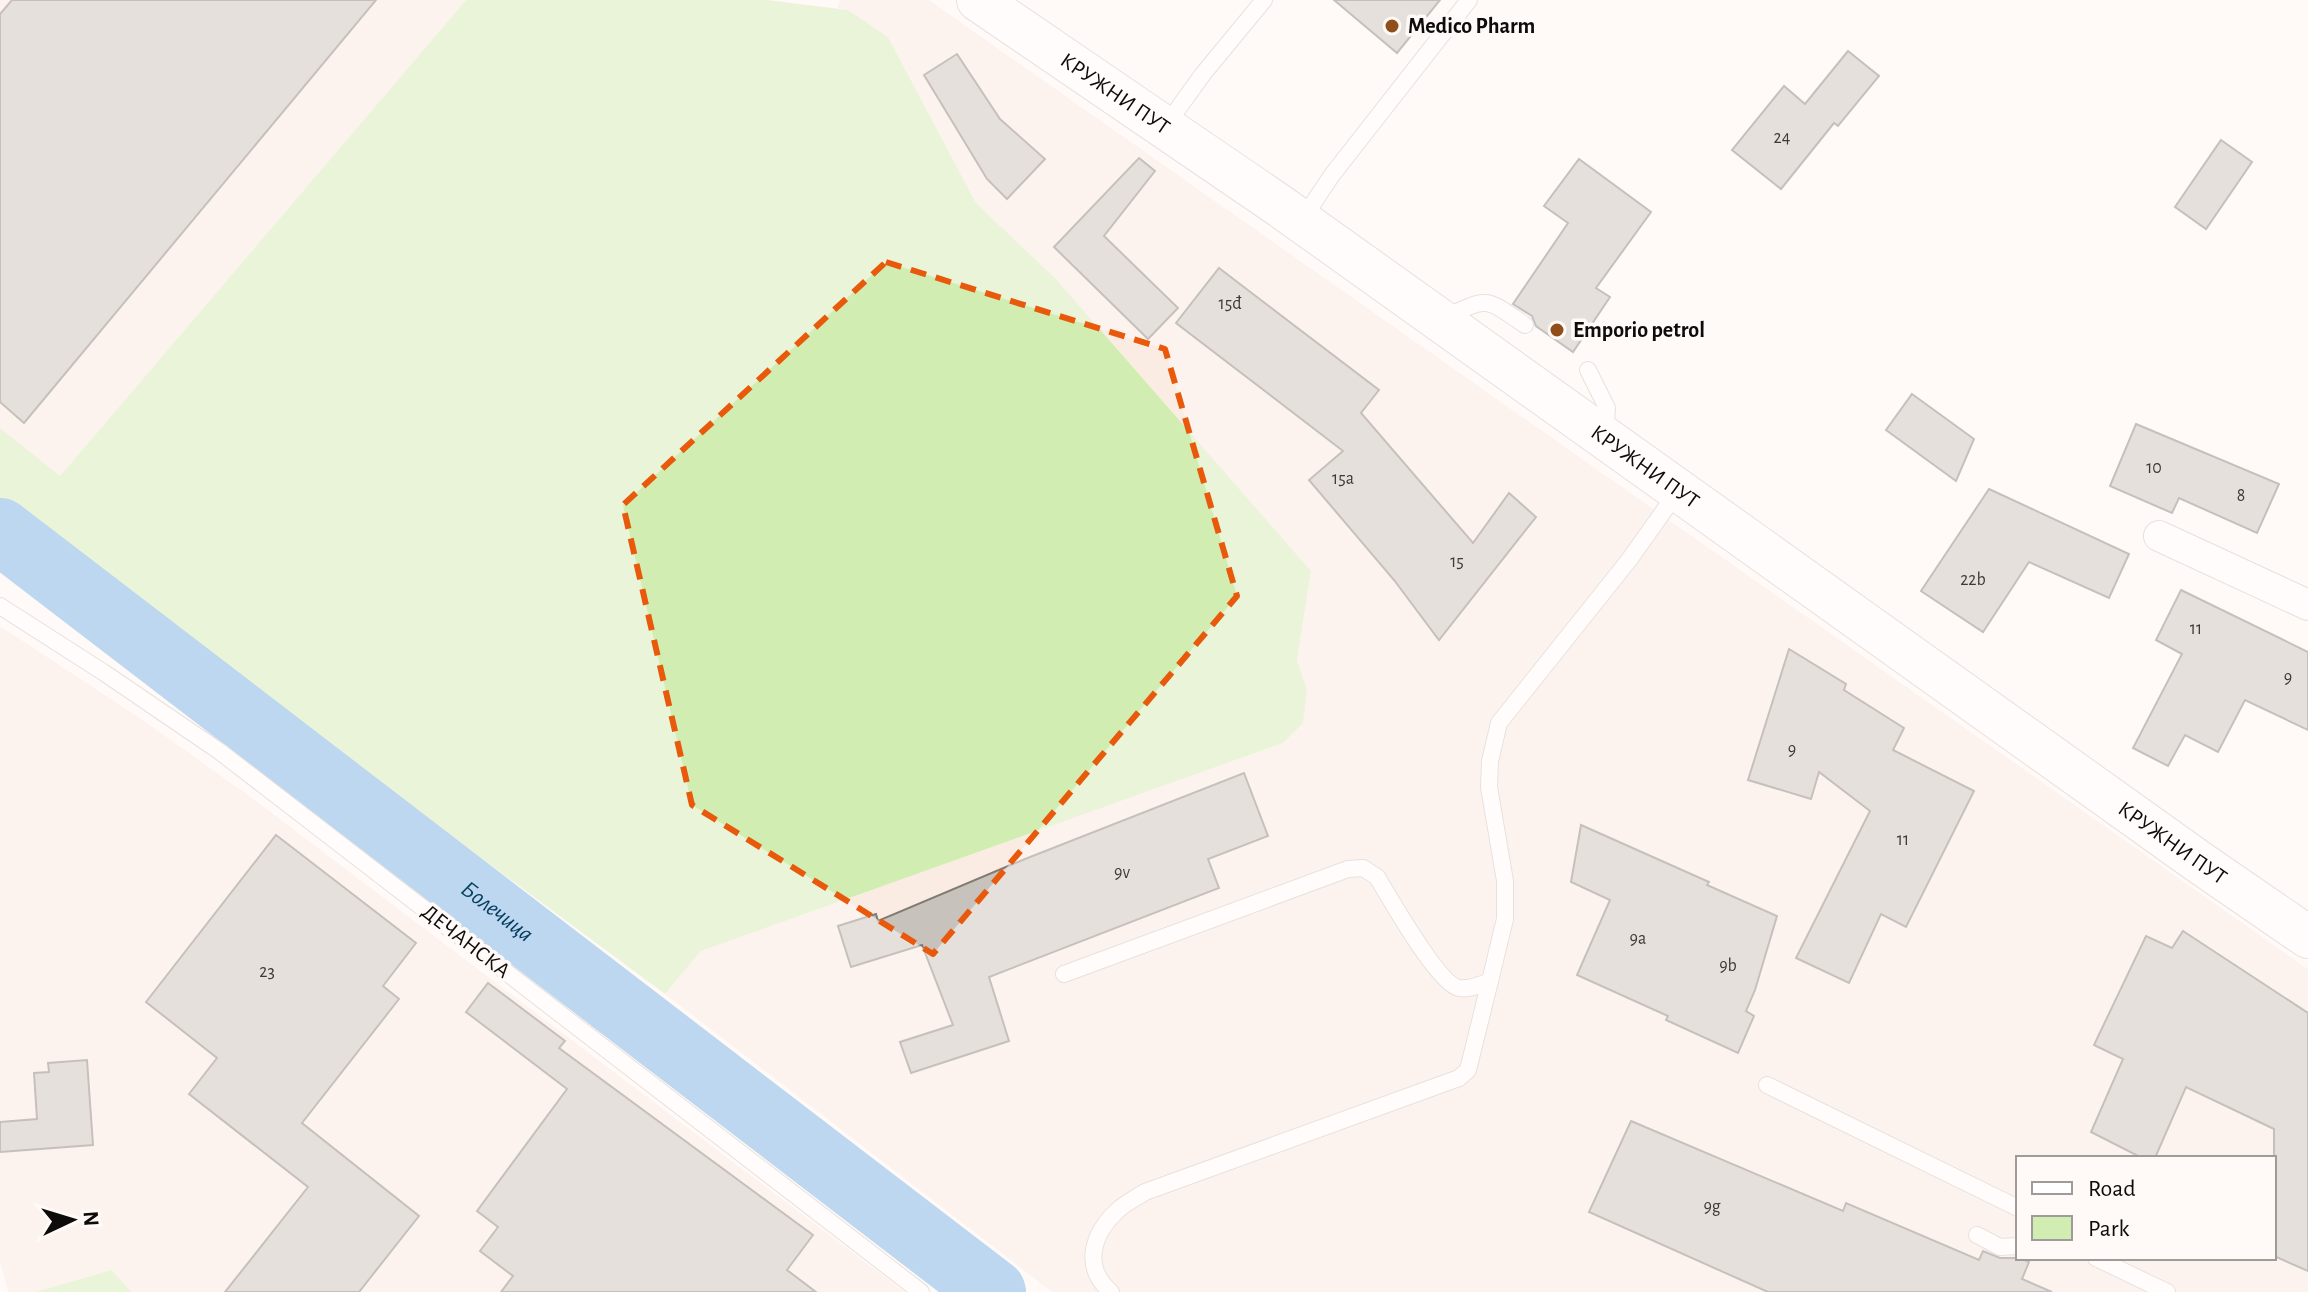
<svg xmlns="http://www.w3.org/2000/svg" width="2308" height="1292" font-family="'Alegreya Sans',sans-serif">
<rect width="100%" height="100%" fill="#fffaf7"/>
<g fill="#fbece3" fill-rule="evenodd">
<path d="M0,0h466l-407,477 -59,-49z"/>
<path d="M840,0h89l1379,969v323h-1256l-387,-298 36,-43 582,-208 24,-53 -10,-30 14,-89 -255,-292 -80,-76 -88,-166 -40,-27 -11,-2zM2018,1158h256v100h-256z"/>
<path d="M0,626l146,96 102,73 657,497h-773l-22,-22 -75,22h-27l-8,-30z"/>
</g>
<g fill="#d1edb2">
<path d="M466,0h301l81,10 40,27 88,166 80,76 255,292 -14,89 10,30 -4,33 -20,20 -582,208 -36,43 -665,-492v-74l60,48z"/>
<path d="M111,1270l21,22h-97z"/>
</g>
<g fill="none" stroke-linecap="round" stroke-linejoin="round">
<path stroke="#6baee4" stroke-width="66" id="s1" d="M0,531l993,761"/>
</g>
<g fill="#c7c2bb" stroke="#807b75" stroke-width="2">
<path d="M12,0h364l-352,423 -24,-21v-388z"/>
<path d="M1334,0h106l-43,53z"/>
<path d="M1848,51l31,25 -41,50 -4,-3 -53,66 -49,-39 52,-64 21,18z"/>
<path d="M957,54l43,65 45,40 -38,40 -20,-20 -63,-104z"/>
<path d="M2221,140l31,22 -46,67 -31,-22z"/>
<path d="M1139,158l16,13 -51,65 74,72 -30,31 -94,-92z"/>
<path d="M1579,159l72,53 -55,76 14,9 -37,55 -37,-26 -4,-10 -19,-12 55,-81 -24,-17z"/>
<path d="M1219,268l160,122 -18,23 112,130 36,-50 27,24 -97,123 -45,-60 -85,-100 34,-29 -167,-128z"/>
<path d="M1912,394l62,45 -18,42 -70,-51z"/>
<path d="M2136,424l143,60 -22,49 -78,-35 -7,15 -62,-27z"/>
<path d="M1989,489l140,65 -20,44 -80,-36 -46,70 -62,-41z"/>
<path d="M2181,590l127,62v78l-63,-30 -27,52 -33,-17 -17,31 -35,-18 49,-94 -26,-14z"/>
<path d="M1789,649l57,35 -2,6 60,38 -11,22 81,41 -68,136 -25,-13 -32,69 -53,-25 74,-147 -51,-39 -8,27 -63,-19z"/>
<path d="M1244,773l24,63 -60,23 11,29 -230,89 20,64 -98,32 -11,-31 53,-17 -31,-80 -71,22 -13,-41 38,-12 2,7 147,-62z"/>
<path d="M1581,825l128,57 -2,3 70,31 -22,74 -9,21 8,5 -16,37 -72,-33 2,-4 -91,-41 33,-75 -39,-18z"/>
<path d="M276,835l140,108 -33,43 16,13 -97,124 117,93 -60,76h-134l83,-105 -119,-93 28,-36 -71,-56z"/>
<path d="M2183,931l125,82v258l-34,-15v-127l-88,-42 -31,71h-13l-51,-26 32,-73 -29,-14 52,-109 26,12z"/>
<path d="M488,983l77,58 -6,7 254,187 -26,35 29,22h-315l12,-16 -33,-25 18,-24 -21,-16 90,-122 -101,-77z"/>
<path d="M87,1060l6,85 -93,7v-30l37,-3 -3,-46 15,-1 -1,-9z"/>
<path d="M1631,1121l212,90 3,-8 133,57 4,-9 17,7h20l9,4 -7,17 30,13h-284l-179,-80z"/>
</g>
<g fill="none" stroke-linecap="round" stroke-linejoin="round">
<defs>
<g id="service">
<path d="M1164,128l39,-54 61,-74"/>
<path d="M1302,220l30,-45 137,-175"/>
<path d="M1444,318c45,-21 40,-21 81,7"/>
<path d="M1588,370l19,38 -2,25"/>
<path d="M0,606l103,66 116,79 702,541"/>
<path d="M1064,974l284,-105 15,-1 14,9c13,21 61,107 82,111 10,2 21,-3 31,-7l15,-62v-38l-16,-94 1,-26 9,-38 130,-163 49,-69"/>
<path d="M1767,1085l251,123"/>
<path d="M1977,1235l23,12 18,-1"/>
<path d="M2096,1258l71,34"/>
<path d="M1111,1292c-29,-25 -19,-58 7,-82 7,-7 18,-12 27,-18l314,-114 9,-8 22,-89"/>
</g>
<path id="minor" d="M2159,536l149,69"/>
<g id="secondary">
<path id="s2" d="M978,0l302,206 919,656 109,75"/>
</g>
</defs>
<use href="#service" stroke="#cbc3be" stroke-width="18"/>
<use href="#minor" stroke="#cbc3be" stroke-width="32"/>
<use href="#secondary" stroke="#cbc3be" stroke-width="44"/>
<use href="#service" stroke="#fff" stroke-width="16"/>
<use href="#minor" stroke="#fff" stroke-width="30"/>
<use href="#secondary" stroke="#fff" stroke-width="42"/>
</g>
<path d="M0 0H2308V1292H0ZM886,262l279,87 72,247 -304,358 -241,-149 -69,-300z" fill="#fffaf7" fill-opacity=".55" fill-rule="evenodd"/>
<path fill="none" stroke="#e8590c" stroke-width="6" stroke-dasharray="16 10" stroke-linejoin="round" d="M886,262l279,87 72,247 -304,358 -241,-149 -69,-300z"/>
<g fill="#904f1a" stroke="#fffaf7" stroke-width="3">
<circle cx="1392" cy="26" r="8"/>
<circle cx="1557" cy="330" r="8"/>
</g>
<g text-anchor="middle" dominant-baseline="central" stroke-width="7" stroke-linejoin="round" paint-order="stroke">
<g font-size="18" fill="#3c3a36">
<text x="1782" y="138">24</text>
<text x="1230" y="304">15đ</text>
<text x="2154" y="468">10</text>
<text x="1343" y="479">15a</text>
<text x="2241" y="496">8</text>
<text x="1457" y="562">15</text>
<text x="1973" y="580">22b</text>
<text x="2196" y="629">11</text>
<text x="2288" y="678">9</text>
<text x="1792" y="750">9</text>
<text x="1903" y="840">11</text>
<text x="1122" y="873">9v</text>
<text x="1638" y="939">9a</text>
<text x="1728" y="966">9b</text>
<text x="267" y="972">23</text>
<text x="1712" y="1207">9g</text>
</g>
<g font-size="22" font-weight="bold" fill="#0e0c0a" stroke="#fffaf7" text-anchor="start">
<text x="1408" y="26">Medico Pharm</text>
<text x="1573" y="330">Emporio petrol</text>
</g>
<g font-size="22" fill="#0e0c0a" stroke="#fffaf7">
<text stroke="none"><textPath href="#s2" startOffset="166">КРУЖНИ ПУТ</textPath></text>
<text stroke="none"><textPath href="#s2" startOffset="814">КРУЖНИ ПУТ</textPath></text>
<text stroke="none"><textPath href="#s2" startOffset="1462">КРУЖНИ ПУТ</textPath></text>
<text transform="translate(466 941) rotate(38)">ДЕЧАНСКА</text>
</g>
<g font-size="24" font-style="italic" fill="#073d60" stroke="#fffaf7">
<text stroke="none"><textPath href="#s1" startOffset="626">Болечица</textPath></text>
</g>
</g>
<rect x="2016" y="1156" width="260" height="104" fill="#fffaf7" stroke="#9f9b98" stroke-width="2"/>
<rect x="2032" y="1182" width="40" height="12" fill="#ffffff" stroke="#9f9b98" stroke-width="2"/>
<text x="2088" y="1196" font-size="24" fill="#0e0c0a">Road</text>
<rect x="2032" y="1216" width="40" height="24" fill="#d1edb2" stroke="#9f9b98" stroke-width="2"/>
<text x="2088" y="1236" font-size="24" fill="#0e0c0a">Park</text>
<g transform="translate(72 1220) rotate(86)" stroke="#fffaf7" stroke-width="6" paint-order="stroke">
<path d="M0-6L14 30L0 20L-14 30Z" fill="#0e0c0a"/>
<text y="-12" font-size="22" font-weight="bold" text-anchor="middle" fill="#0e0c0a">N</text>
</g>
</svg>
